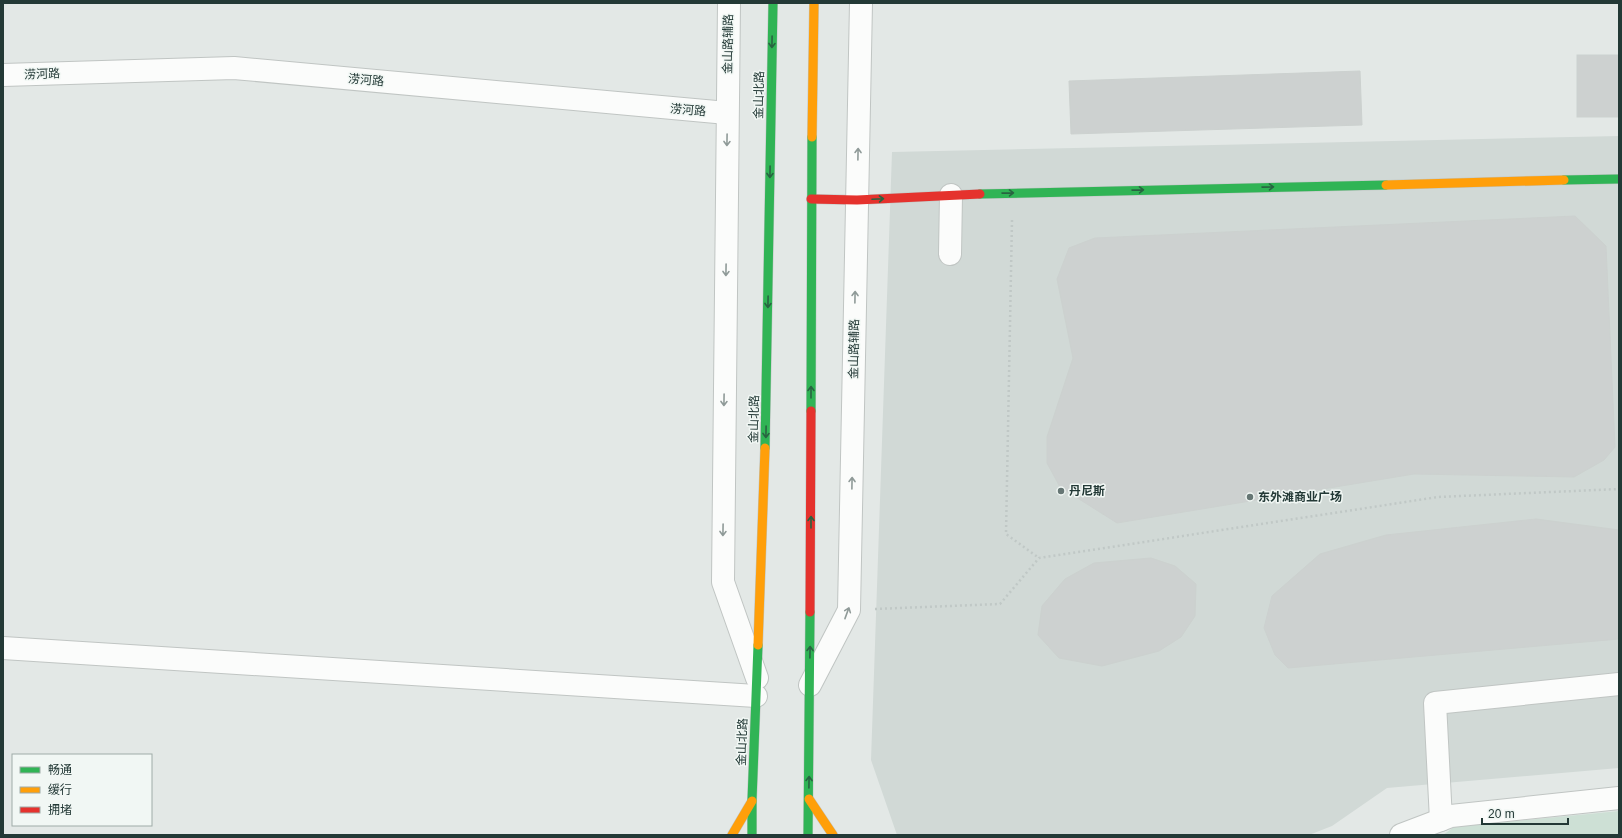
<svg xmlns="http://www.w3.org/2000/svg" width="1622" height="838" font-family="Helvetica,'Noto Sans SC',sans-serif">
<rect width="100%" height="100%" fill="#e3e8e6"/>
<path fill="#d1d9d6" d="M1619,136v632l-232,20 -55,38 -23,9h-412l-26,-75 21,-608z"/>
<path fill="#cde0d5" d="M1619,811v24h-176l11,-8z"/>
<g fill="#cdd1d0" stroke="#ccd1cf">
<rect x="1577" y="55" width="42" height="62"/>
<path d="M1360,71l2,54 -291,9 -2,-53z"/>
<path d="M1575,216l31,30 9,201 -11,13 -30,17 -160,-3 -297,49 -57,-36 -13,-24v-26l26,-79 -16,-79 12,-31 26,-10z"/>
<path d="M1536,519l83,11v109l-331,29 -13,-13 -11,-27 8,-32 48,-42 66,-19z"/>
<path d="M1151,558l24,8 21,18 -1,32 -14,21 -22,14 -57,15 -43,-8 -21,-23 4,-29 23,-27 29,-16z"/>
</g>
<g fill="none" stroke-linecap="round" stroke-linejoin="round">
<defs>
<g id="street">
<path d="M729,3l-6,579 34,96"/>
<path d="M3,75l231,-7 493,45"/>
<path d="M950,254l1,-59"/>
<path d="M3,648l753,48"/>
<path d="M810,685l39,-75 12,-607"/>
<path d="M1441,820l-6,-117 184,-19"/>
<path d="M1401,835l50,-19 168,-18"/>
</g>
<g id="fast">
<path d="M1564,180l55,-1"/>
<path d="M980,194l406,-9"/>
<path d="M811,411l1,-274"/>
<path d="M765,448l8,-445"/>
<path d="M752,835v-35l6,-155"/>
<path d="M808,835l2,-223"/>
</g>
<g id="slow">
<path d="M812,137l2,-134"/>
<path d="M1386,185l178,-5"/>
<path d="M758,645l7,-197"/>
<path d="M809,799l24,36"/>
<path d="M732,835l20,-34"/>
</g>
<g id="jam">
<path d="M811,199l46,1 123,-6"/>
<path d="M810,612l1,-201"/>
</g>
</defs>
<use href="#street" stroke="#c0c5c3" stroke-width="24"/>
<use href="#fast" stroke="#bfc5c3" stroke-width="10"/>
<use href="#slow" stroke="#bfc5c3" stroke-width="10"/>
<use href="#jam" stroke="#bfc5c3" stroke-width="10"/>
<g stroke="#c0c8c6" stroke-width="2.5" stroke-dasharray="2 3" stroke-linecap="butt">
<path d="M1012,220l-6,314 33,24"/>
<path d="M875,609l125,-5 39,-46 399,-61 181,-8"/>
</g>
<use href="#street" stroke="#fbfcfb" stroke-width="22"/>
<use href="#fast" stroke="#30b455" stroke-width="9"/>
<use href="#slow" stroke="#ff9f0a" stroke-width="9"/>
<use href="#jam" stroke="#e5322d" stroke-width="9"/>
</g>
<defs><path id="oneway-shaft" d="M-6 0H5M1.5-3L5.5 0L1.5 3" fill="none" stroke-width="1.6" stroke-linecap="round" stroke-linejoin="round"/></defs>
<g stroke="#286441">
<use href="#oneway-shaft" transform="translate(772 42) rotate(91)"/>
<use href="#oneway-shaft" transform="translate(770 172) rotate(91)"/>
<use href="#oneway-shaft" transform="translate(1268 187) rotate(-1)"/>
<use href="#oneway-shaft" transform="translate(1138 190) rotate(-1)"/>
<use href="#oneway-shaft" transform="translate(1008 193) rotate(-1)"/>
<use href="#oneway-shaft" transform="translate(878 199) rotate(-3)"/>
<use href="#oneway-shaft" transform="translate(768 302) rotate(91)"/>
<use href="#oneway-shaft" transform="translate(811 392) rotate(-90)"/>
<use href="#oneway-shaft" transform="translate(766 432) rotate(91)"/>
<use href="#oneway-shaft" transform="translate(811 522) rotate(-90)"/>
<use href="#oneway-shaft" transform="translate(810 652) rotate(-89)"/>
<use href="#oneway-shaft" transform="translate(809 782) rotate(-89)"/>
</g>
<g stroke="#8f9a98">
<use href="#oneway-shaft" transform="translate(727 140) rotate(91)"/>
<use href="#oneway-shaft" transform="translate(858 154) rotate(-89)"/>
<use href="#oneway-shaft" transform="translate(726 270) rotate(91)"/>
<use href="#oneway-shaft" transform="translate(855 297) rotate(-89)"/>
<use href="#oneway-shaft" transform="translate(724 400) rotate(91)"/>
<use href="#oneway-shaft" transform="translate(852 483) rotate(-89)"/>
<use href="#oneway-shaft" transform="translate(723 530) rotate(91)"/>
<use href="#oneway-shaft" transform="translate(847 613) rotate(-70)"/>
</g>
<g fill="#667674" stroke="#f1f7f4" stroke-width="1.5">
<circle cx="1061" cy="491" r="4"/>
<circle cx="1250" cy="497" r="4"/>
</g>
<g text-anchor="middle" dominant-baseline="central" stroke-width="3" stroke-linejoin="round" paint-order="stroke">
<g font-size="12" fill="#233936" stroke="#f1f7f4">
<text transform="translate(728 44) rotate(-89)">金山路辅路</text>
<text transform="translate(42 74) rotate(-2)">涝河路</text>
<text transform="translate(366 80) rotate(5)">涝河路</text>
<text transform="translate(759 95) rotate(-89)">金山北路</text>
<text transform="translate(688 110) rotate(5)">涝河路</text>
<text transform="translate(854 349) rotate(-89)">金山路辅路</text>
<text transform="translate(754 419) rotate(-89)">金山北路</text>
<text transform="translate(742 742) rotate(-88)">金山北路</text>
</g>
<g font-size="12" font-weight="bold" fill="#233936" stroke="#f1f7f4" text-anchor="start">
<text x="1069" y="491">丹尼斯</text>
<text x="1258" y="497">东外滩商业广场</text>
</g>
</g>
<rect width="1622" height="838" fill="none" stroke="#233936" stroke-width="8"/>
<rect x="12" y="754" width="140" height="72" fill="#f1f7f4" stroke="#9faba8"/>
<rect x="20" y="767" width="20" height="6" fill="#30b455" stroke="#9faba8"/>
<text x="48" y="774" font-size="12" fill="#233936">畅通</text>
<rect x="20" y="787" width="20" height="6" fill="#ff9f0a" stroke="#9faba8"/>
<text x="48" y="794" font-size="12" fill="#233936">缓行</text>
<rect x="20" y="807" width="20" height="6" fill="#e5322d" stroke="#9faba8"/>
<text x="48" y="814" font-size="12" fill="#233936">拥堵</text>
<path d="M1482 818v6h86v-6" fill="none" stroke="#233936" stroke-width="2"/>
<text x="1488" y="818" font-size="12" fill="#233936" stroke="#f1f7f4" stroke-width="3" paint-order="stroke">20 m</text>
</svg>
